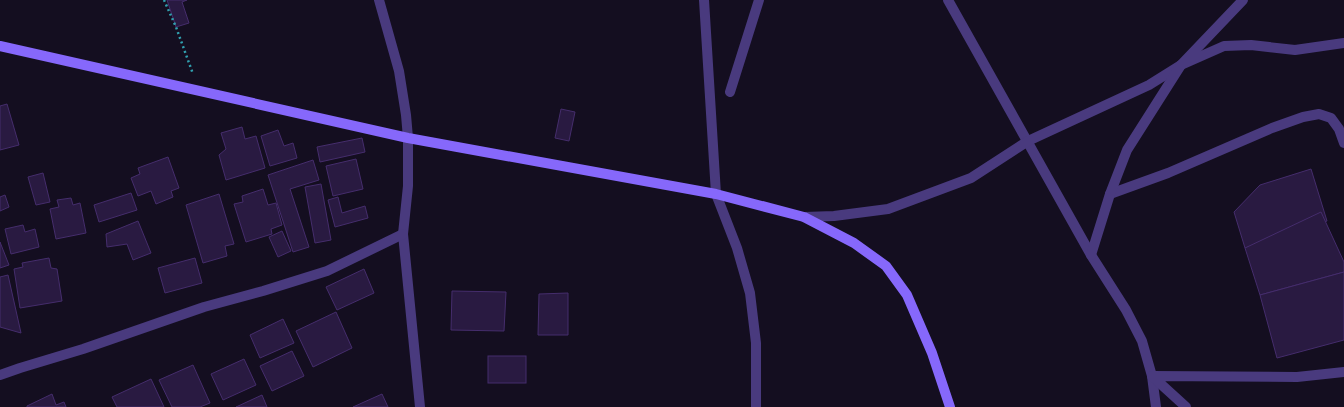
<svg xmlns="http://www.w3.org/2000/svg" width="1344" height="407" font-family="Helvetica,sans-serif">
<rect width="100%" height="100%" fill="#140e20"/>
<g fill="#291a41" stroke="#452d6c">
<path d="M167,0h20l-5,2 7,21 -13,4z"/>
<path d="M7,104l12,41 -19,5v-44z"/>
<path d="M561,109l14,3 -6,29 -14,-3z"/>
<path d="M242,127l3,12 11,-3 9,32 -39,12 -7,-25 7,-6 -5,-16z"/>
<path d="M278,130l6,16 9,-3 4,15 -27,8 -9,-30z"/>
<path d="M362,138l3,14 -45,10 -3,-15z"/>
<path d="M168,157l11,31 -8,3 2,6 -17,7 -5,-13 -13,5 -7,-18 9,-4 -2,-6z"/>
<path d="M356,159l7,30 -30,7 -7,-30z"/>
<path d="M313,160l6,20 -29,9 19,58 -16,5 -25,-77z"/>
<path d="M1311,169l16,52 -82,27 -11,-36 26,-27z"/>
<path d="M43,173l7,29 -14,3 -8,-28z"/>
<path d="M321,184l10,56 -16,3 -10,-56z"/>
<path d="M263,189l5,16 8,-2 6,22 -11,4 1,5 -26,8 -12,-38 9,-2 -1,-6z"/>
<path d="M131,193l6,17 -38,12 -5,-17z"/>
<path d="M219,194l15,50 -9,2 2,10 -24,7 -17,-58z"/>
<path d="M5,195l4,12 -9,4v-14z"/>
<path d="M338,197l4,16 23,-7 3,12 -33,9 -7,-27z"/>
<path d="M71,198l2,7 7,-2 6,30 -30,6 -6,-30 9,-2 -2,-7z"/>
<path d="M1321,212l23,50v10l-84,23 -15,-47z"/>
<path d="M138,221l13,32 -18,7 -6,-16 -20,3 -1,-13z"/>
<path d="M23,225l2,7 10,-3 4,18 -28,7 -6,-25z"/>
<path d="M282,231l9,20 -13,6 -9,-20z"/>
<path d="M0,242l9,23 -9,3z"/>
<path d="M49,258l2,10 6,1 5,32 -42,7 -6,-39 9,-2 -1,-4z"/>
<path d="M195,258l7,25 -37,10 -7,-25z"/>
<path d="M364,269l10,24 -37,17 -11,-23z"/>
<path d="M1344,272v68l-67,18 -17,-63z"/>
<path d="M8,275l13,58 -21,-6v-50z"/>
<path d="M452,291l54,1 -2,39 -53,-1z"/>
<path d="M568,293v42h-30l1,-41z"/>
<path d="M336,312l16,36 -39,19 -17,-36z"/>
<path d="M283,319l11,24 -34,15 -10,-23z"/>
<path d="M292,351l12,25 -32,15 -12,-25z"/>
<rect x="488" y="356" width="38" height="27"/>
<path d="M244,359l12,26 -33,15 -12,-26z"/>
<path d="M193,365l17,38 -10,4h-28l-13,-27z"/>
<path d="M151,379l13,28h-47l-5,-10z"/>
<path d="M52,394l4,11 8,-3 2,5h-39v-1z"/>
<path d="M382,394l6,13h-35z"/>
<path d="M262,395l5,12h-31z"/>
</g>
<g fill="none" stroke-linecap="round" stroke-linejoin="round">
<path stroke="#31a0af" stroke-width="2.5" stroke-dasharray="2 3" stroke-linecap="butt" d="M164,0l12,27 17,47"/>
<path stroke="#493a7e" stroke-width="10" d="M1110,194l58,-21 104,-45 31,-11 16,-3 12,4 8,11 5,14"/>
<g stroke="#493a7e" stroke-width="10">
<path d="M379,0l20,71 7,44 2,23v48l-5,48 17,173"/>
<path d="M704,0l12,194 21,54 13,45 6,50v64"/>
<path d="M948,0l143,255 35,55 16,31 10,35 4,31"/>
<path d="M730,92l29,-92"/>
<path d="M804,217l30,-1 54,-7 83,-31 57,-37 121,-56 32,-20 43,-19 27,-1 44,5 49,-7"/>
<path d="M1091,255l19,-61 17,-44 54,-85 62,-65"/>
<path d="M0,375l20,-7 63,-19 121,-42 59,-16 64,-20 76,-37"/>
<path d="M1186,407l-34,-31 145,1 47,-5"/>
</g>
<path stroke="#8668fb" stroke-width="10" d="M0,46l408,92 308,56 88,23 50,26 32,23 21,29 25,58 18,54"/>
</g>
</svg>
